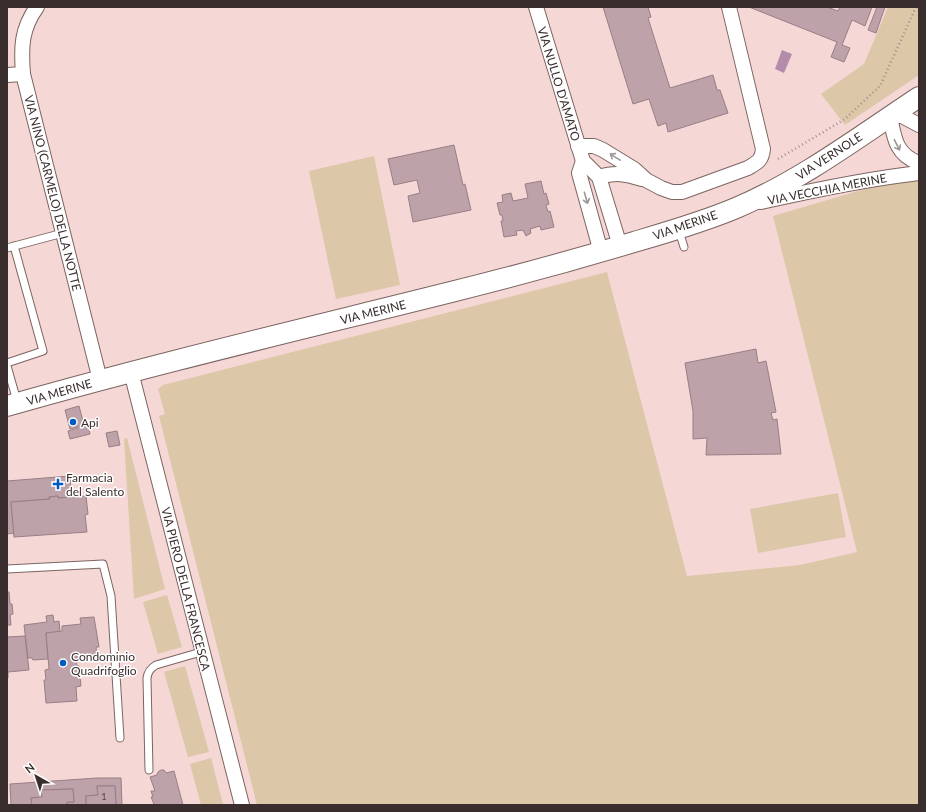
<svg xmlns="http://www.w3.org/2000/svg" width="926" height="812" font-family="Lato,sans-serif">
<rect width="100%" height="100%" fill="#f5d8d5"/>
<g fill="#dcc7a9">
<path d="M888,7h31v68l-74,50 -24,-31 43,-30z"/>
<path d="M374,156l26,129 -64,14 -27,-128z"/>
<path d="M919,180v625h-662l-98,-389 6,-2 -7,-25 5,-4 444,-113 80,304 113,-11 57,-13 -84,-336 102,-30z"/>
<path d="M127,438l38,151 -31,10 -10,-160z"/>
<path d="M838,493l8,44 -88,16 -8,-44z"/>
<path d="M167,595l15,52 -24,7 -15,-52z"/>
<path d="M185,666l24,86 -21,5 -24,-85z"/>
<path d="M211,758l12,46 -22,1 -11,-41z"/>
</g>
<path fill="#b48cab" d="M782,50l10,4 -8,19 -9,-4z"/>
<g fill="#bda2a9" stroke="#987e85">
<path d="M603,7h45l3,10 -3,1 22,70 43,-13 4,15h3l8,23 -60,19 -2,-9 -8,3 -9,-27 -16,5z"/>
<path d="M749,7h78l11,4 2,-4h32l-7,19 -13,-6 -10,25 8,3 -6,14 -13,-5 6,-15z"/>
<path d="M877,7h8l-9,26 -8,-3z"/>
<path d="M454,145l9,40 2,-1 6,26 -58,12 -5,-26 12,-3 -3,-13 -23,5 -6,-26z"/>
<path d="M541,181l3,13 2,-1 3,11 -3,1 2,7 2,-1 4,16 -13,3 -1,-4 -10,3 1,4 -5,3 -3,-6 -7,1 1,4 -13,2 -3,-16h2l-1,-6h-2l-3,-12 6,-1 -1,-7 9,-2 2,8 15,-3 -3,-14z"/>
<path d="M756,349l2,14 8,-2 10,51 -5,1 2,7 4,-1 4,35 -75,1 1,-17 -14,1v-28l-8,-48z"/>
<path d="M79,406l5,19 -14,4 -5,-19z"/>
<path d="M88,425l2,9 -20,5 -2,-8z"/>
<path d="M117,431l3,14 -11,2 -3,-14z"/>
<path d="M70,476l1,21 -13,1v-2l-9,1 1,2 -39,3 3,31 -7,1v-53z"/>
<path d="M58,496v2l28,-2 2,18 -3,1 2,17 -73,5 -3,-35 39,-3 -1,-2z"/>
<path d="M7,592h2l1,12h2l1,10 -3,1 1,10h-4z"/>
<path d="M53,615l1,7 5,-1 1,11 -14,1 2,26 -15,1 -1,-2h-4l-4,-33 23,-3 -1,-6z"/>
<path d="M94,617l5,30h-3l1,9 -21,1 1,9h2l2,20 -5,1 1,14 -31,2 -2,-23h2l-1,-10 4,-1 -3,-36 16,-2v-5l19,-2 -1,-6z"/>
<path d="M25,636l4,34 -21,2v6h-1v-41z"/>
<path d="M161,770h3l2,3 8,-2 9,34h-31l2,-1 -3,-7h2l-2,-6h4l-5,-14 7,-2 1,-3z"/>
<path d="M97,778h24l1,27h-6l-1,-19h-18l1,9 -12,1v9h-19v-3h7l-1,-13 -32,1 1,7 -11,1 1,7h-21l-1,-21z"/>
<path d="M97,786h18l1,19h-30v-9l12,-1z"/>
<path d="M73,789l1,13h-7v3h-35l-1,-7 11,-1 -1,-7z"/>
</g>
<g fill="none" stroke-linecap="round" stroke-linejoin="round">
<defs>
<g id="lane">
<path d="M679,231l5,16"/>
<path d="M7,248l56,-15"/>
<path d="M7,363l36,-12 -29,-105"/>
<path d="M7,366l10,35"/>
<path d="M7,569l96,-5 8,32 9,142"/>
<path d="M149,770l-2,-92c1,-7 4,-10 9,-13l45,-13"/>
</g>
<g id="street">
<path d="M37,7c-16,22 -16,41 -14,67l77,306"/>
<path d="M536,7l47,154 16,16 21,69"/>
<path d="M7,75l16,-1"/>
<path d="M919,125l-17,-9h-12c4,22 6,39 29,47"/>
<path d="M578,146h16l9,4 31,19 12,11 15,8 11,4h10l66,-24c10,-6 14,-8 15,-19l-34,-142"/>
<path d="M583,161l-4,12 22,79"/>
<path d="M599,177c17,-5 26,-3 43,2"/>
<path d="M761,202c53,-12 105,-23 158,-29"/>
<path d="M131,372l111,433"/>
</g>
<path id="secondary" d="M7,406c147,-42 296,-77 444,-114 61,-15 123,-32 183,-50 34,-10 69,-20 102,-34 66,-28 124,-72 183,-111"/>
</defs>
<use href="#lane" stroke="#7c6461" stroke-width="9"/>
<use href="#street" stroke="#7c6461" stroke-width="16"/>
<use href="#secondary" stroke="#7c6461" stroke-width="22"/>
<path stroke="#a38e8c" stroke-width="2.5" stroke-dasharray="1 3" stroke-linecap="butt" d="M778,159l67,-40 35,-33 36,-79"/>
<use href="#lane" stroke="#fff" stroke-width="7"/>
<use href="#street" stroke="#fff" stroke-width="14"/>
<use href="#secondary" stroke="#fff" stroke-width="20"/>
</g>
<defs><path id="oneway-shaft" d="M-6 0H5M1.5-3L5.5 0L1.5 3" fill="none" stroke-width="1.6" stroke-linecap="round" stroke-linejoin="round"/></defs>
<g stroke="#9c9696">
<use href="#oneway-shaft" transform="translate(897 145) rotate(63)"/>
<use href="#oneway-shaft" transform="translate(615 157) rotate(-148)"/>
<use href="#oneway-shaft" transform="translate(586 198) rotate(74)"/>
</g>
<g fill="#005ac3" stroke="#fff" stroke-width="1.5">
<circle cx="73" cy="422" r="4"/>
<path d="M56 478h4v4h4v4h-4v4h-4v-4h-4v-4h4z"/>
<circle cx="63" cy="663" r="4"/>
</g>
<g text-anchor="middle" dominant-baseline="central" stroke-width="3" stroke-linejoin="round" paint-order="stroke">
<g font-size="10" fill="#5a4b4c">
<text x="104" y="796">1</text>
</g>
<g font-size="12" fill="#392e2d" stroke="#fff">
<text transform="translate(559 84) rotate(73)">VIA NULLO D'AMATO</text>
<text transform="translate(829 156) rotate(-33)">VIA VERNOLE</text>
<text transform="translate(827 189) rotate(-11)">VIA VECCHIA MERINE</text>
<text transform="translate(53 193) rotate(76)">VIA NINO (CARMELO) DELLA NOTTE</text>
<text transform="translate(685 225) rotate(-19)">VIA MERINE</text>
<text transform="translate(373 312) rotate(-14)">VIA MERINE</text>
<text transform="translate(59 392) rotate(-16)">VIA MERINE</text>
<text transform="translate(186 589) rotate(76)">VIA PIERO DELLA FRANCESCA</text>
</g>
<g font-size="12" fill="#392e2d" stroke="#fff" text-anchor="start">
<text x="81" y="422">Api</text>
<text x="66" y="477">Farmacia<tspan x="66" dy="14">del Salento</tspan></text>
<text x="71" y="656">Condominio<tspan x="71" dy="14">Quadrifoglio</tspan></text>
</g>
</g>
<rect width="926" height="812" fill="none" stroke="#392e2d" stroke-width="16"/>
<g transform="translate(36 776) rotate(321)" stroke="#ffffff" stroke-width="3" paint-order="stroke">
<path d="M0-3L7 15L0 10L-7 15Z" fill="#392e2d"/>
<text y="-6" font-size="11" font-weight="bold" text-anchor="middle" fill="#392e2d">N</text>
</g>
</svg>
